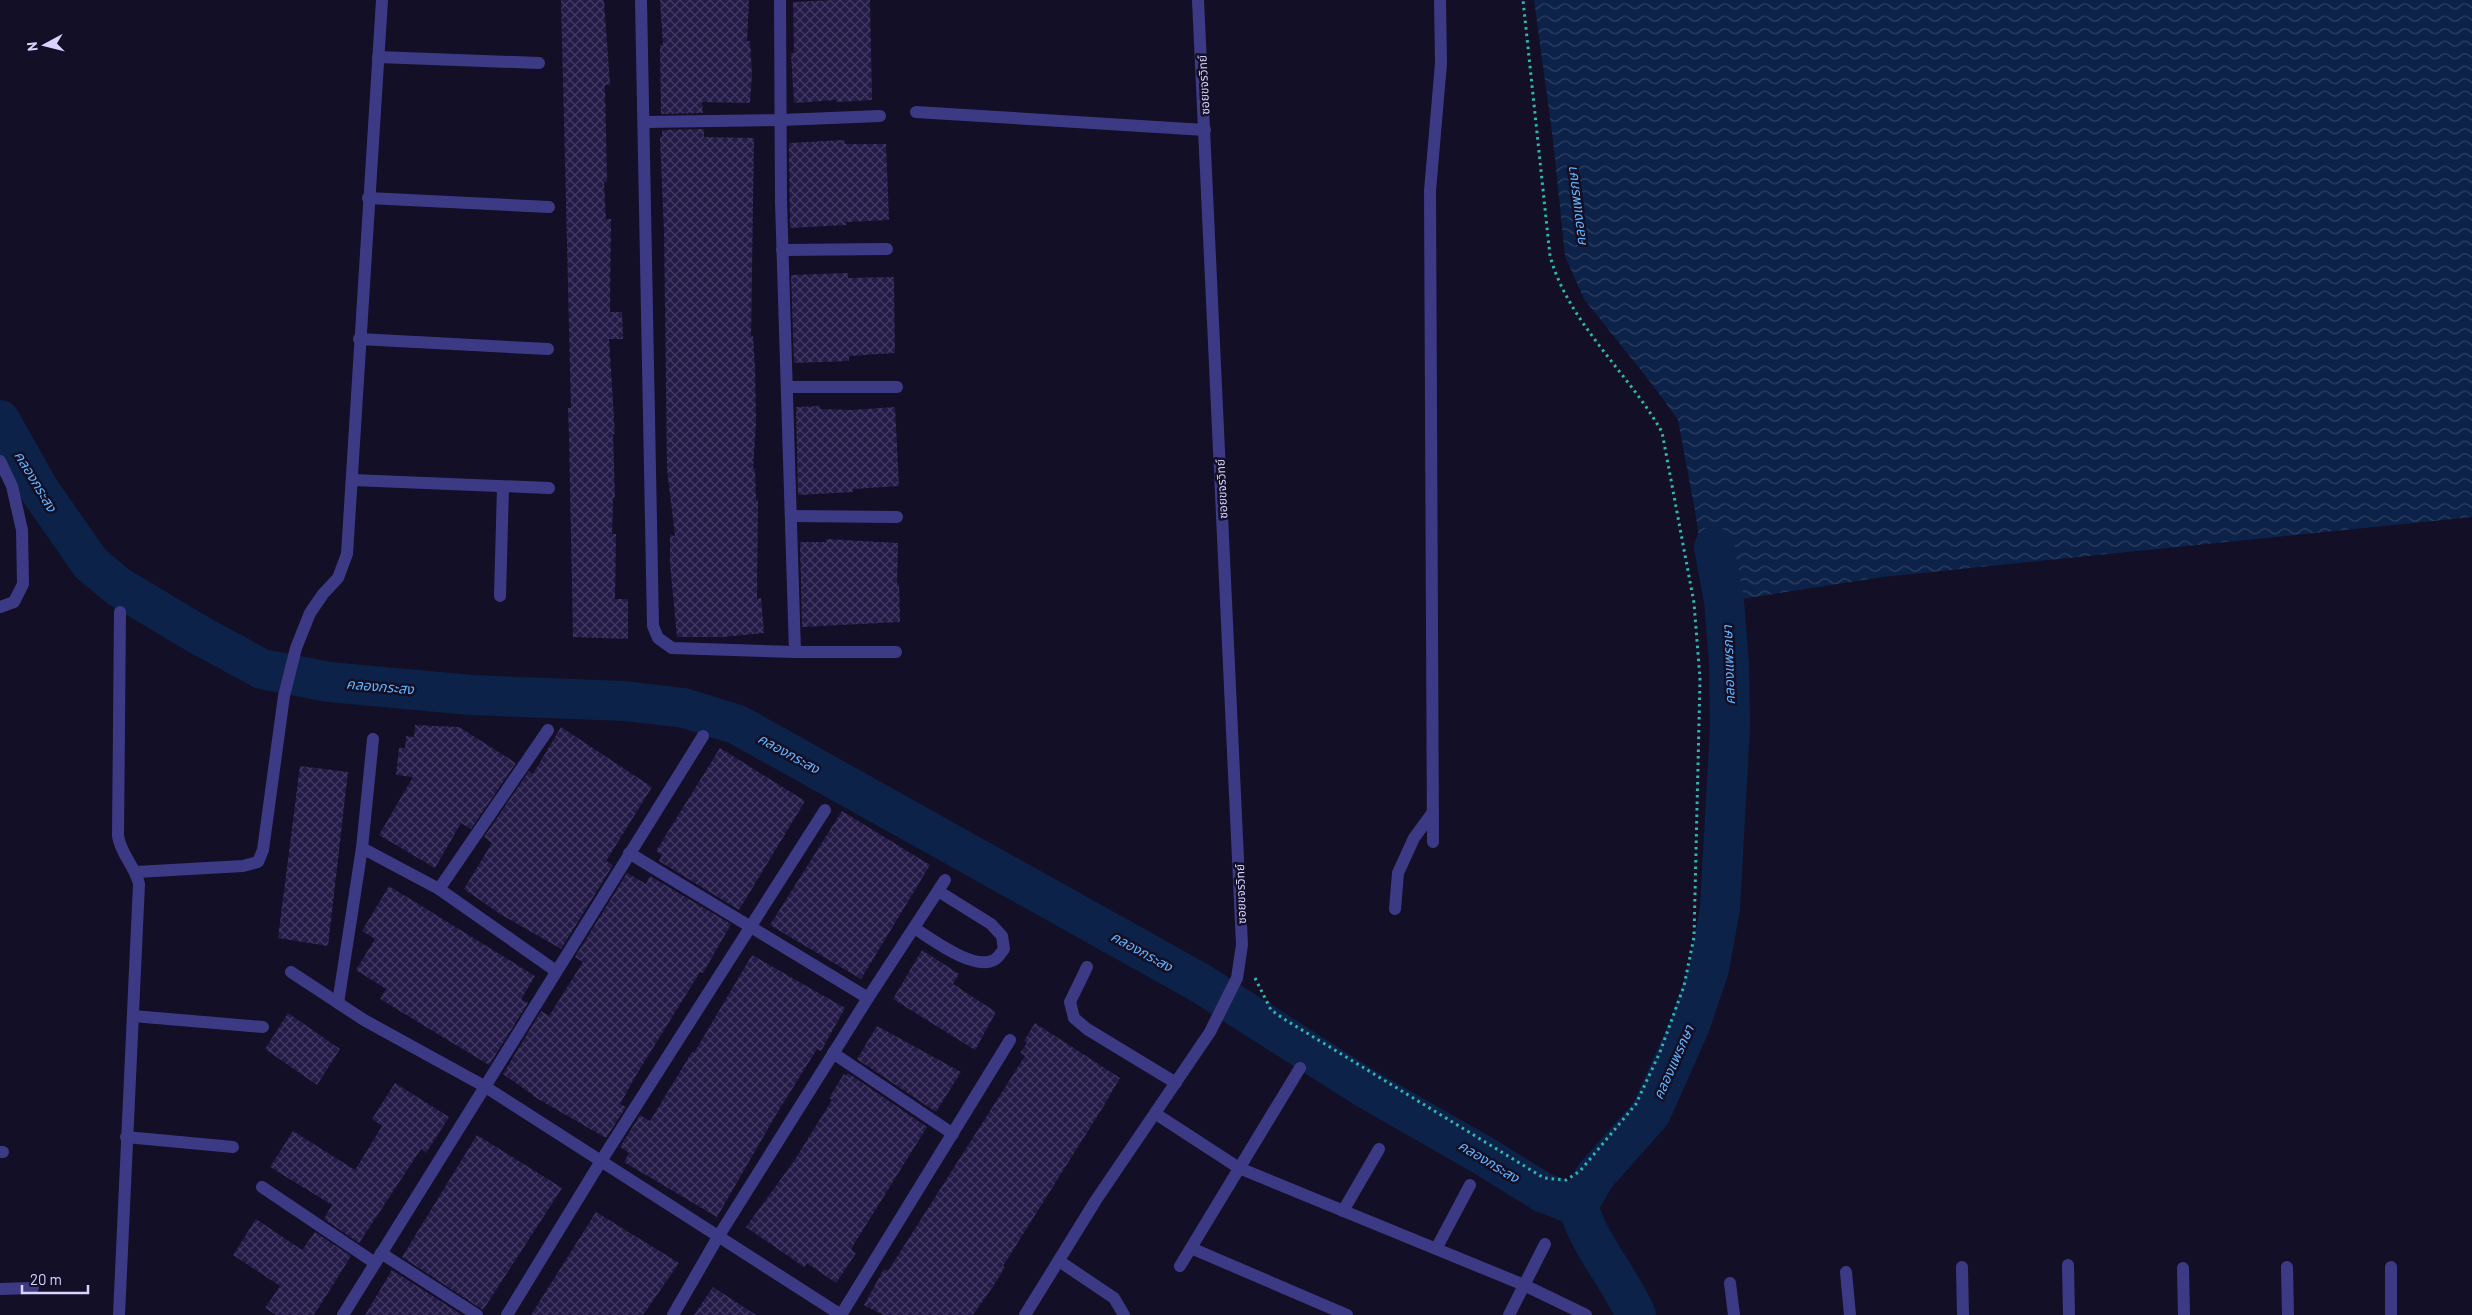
<svg xmlns="http://www.w3.org/2000/svg" width="2472" height="1315" font-family="Barlow,'Noto Sans Thai',sans-serif">
<defs>
<pattern id="water-waves" width="16" height="10" patternUnits="userSpaceOnUse" patternTransform="scale(1.25)"><rect width="16" height="10" fill="#0c2248"/><path d="M0 5q4-4 8 0t8 0" fill="none" stroke="#2f4163"/></pattern>
<pattern id="building-cross-hatch" width="8" height="8" patternUnits="userSpaceOnUse" patternTransform="scale(1.25)"><rect width="8" height="8" fill="#241b47"/><path d="M0 0l8 8M0 8l8-8" fill="none" stroke="#433b63"/></pattern>
</defs>
<rect width="100%" height="100%" fill="#130f26"/>
<path fill="url(#water-waves)" d="M1534,0h938v517l-589,60 -174,27 -14,-93 -17,-91 -26,-36 -68,-85 -19,-43 -12,-116z"/>
<g fill="none" stroke-linecap="round" stroke-linejoin="round">
<g stroke="#0c2248" stroke-width="40">
<path d="M0,420l40,71 51,73 28,23 82,49 61,33 67,13 142,13 154,6 59,7 54,17 464,259 163,104 119,68 58,36 36,14"/>
<path d="M1636,1315c-17,-38 -46,-69 -58,-109l17,-30 56,-63 39,-88 19,-56 11,-61 10,-181 -1,-64 -5,-62 -10,-54"/>
</g>
</g>
<g fill="url(#building-cross-hatch)">
<path d="M561,0h43l6,85h-5l2,97h-3l2,37h5l-1,93h12l1,27h-14l6,95h-2l2,64h-2l-1,36h4l-1,65h13v40l-55,-2 -4,-201 -1,-28h3z"/>
<path d="M660,0h89l-2,41h3l2,33 -2,29 -48,-1 1,11 -42,1 -1,-69h3z"/>
<path d="M834,0h36l2,100 -36,2v-2l-42,3 -3,-50h3l-1,-51z"/>
<path d="M704,129v8l50,1 -3,198h2l2,30 1,57 -3,46 2,-1 1,32h2l-1,99 4,-1 3,35 -41,4h-46l-7,-74v-28l5,1 -8,-67 -3,-237 -4,-95h2v-7z"/>
<path d="M845,140v4h41l3,76 -43,2v3l-56,3 -1,-85z"/>
<path d="M848,273v5l46,-1 1,76 -46,3v5l-55,2 -3,-88z"/>
<path d="M820,406v3l31,1 44,-3 4,79 -46,3v3l-55,3 -2,-88z"/>
<path d="M826,539l72,4 -1,42 2,-1 1,38 -98,5 -2,-85h26z"/>
<path d="M415,725l44,2 57,36 -45,66 -10,-6 -26,45 -56,-33 34,-58 -17,-2 3,-27h6l1,-12 8,1z"/>
<path d="M561,727l91,60 -46,74 7,4 -52,84 -61,-35 -36,-25 28,-46 -8,-6 45,-66 4,3z"/>
<path d="M720,748l85,53 -66,109 -80,-49 3,-6 -6,-4z"/>
<path d="M300,766l48,6 -20,174 -50,-8z"/>
<path d="M842,811l88,54 -69,114 -91,-54z"/>
<path d="M627,873l19,11 4,-8 81,48 -28,49 -3,-1 -62,100 -18,32 6,3 -20,31 -73,-42v-1l-30,-21 38,-63 8,5 34,-54 -8,-5z"/>
<path d="M389,886l146,90 -14,23 7,4 -39,62 -109,-66 6,-10 -30,-19 19,-31 -13,-8z"/>
<path d="M922,950l37,24 -6,10 43,28 -21,38 -82,-51z"/>
<path d="M752,955l93,53 -24,43 -4,-2 -40,64 -60,104 -93,-55 5,-9 -9,-6 20,-32 10,6 42,-69 2,1z"/>
<path d="M288,1013l52,36 -23,36 -52,-36z"/>
<path d="M1035,1023l85,55 -17,29 -100,159 2,1 -9,15 -23,33h-90l-19,-10 20,-36 4,2 137,-215 -5,-3 7,-10 -3,-2z"/>
<path d="M877,1026l84,46 -25,40 -79,-53z"/>
<path d="M848,1073l79,54 -76,122 5,4 -20,30 -29,-20 -3,4 -58,-40 48,-66 38,-61 -3,-2 15,-24 2,2z"/>
<path d="M395,1083l54,34 -23,36 -5,-4 -62,94 -35,-24 8,-14 -62,-38 23,-36 62,39 27,-44 -10,-7z"/>
<path d="M477,1135l85,53 -79,122 -81,-53z"/>
<path d="M596,1212l83,51 -36,52h-112z"/>
<path d="M256,1219l46,31 13,-18 36,24 -37,59h-38l-11,-7 15,-22 -47,-31z"/>
<path d="M392,1270l70,45h-97z"/>
<path d="M713,1287l43,28h-62z"/>
</g>
<g fill="none" stroke-linecap="round" stroke-linejoin="round">
<path stroke="#2fb8b0" stroke-width="3" stroke-dasharray="2.5 4" stroke-linecap="butt" d="M1255,978l16,32 13,9 260,159 22,2 14,-9 56,-67 24,-52 24,-66 10,-49 6,-258 -6,-76 -32,-171c-34,-60 -93,-108 -112,-176l-27,-256"/>
<g stroke="#3d3a85" stroke-width="12">
<path d="M641,0l12,626 5,12 14,10 123,4h101"/>
<path d="M780,0l1,202 14,450"/>
<path d="M378,57l161,6"/>
<path d="M916,112l289,18"/>
<path d="M644,122l137,-2 99,-4"/>
<path d="M368,198l181,9"/>
<path d="M782,250l105,-1"/>
<path d="M359,339l189,10"/>
<path d="M787,387h110"/>
<path d="M0,461l12,25 10,44 1,54 -9,18 -14,5"/>
<path d="M353,480l196,8"/>
<path d="M791,516l106,1"/>
<path d="M500,596l3,-109"/>
<path d="M1433,842l-3,-651 11,-128 -1,-63"/>
<path d="M362,848l77,41 117,82"/>
<path d="M629,853l239,145"/>
<path d="M136,872l107,-6 15,-4 5,-12 21,-154 12,-48 14,-35 13,-19 15,-16 9,-24 35,-554"/>
<path d="M439,889l109,-159"/>
<path d="M1395,909l3,-36 16,-35 19,-26"/>
<path d="M914,928c18,11 59,43 80,32 4,-2 7,-7 10,-11l-2,-13 -11,-12 -53,-33"/>
<path d="M1087,967l-17,35 4,16 13,11 89,54"/>
<path d="M291,972l73,48 120,66 357,229"/>
<path d="M338,1003l24,-155 11,-109"/>
<path d="M133,1016l130,11"/>
<path d="M833,1053l120,81"/>
<path d="M1156,1114l83,54 285,117 62,30"/>
<path d="M126,1137l107,10"/>
<path d="M0,1152h3"/>
<path d="M262,1187l113,76"/>
<path d="M1343,1211l36,-62"/>
<path d="M1191,1248l156,67"/>
<path d="M1436,1249l34,-64"/>
<path d="M381,1253l96,62"/>
<path d="M1059,1261l55,37 10,17"/>
<path d="M2068,1265l1,50"/>
<path d="M1180,1266l120,-198"/>
<path d="M1962,1267l1,48"/>
<path d="M2287,1267l1,48"/>
<path d="M2391,1267v48"/>
<path d="M2183,1268l1,47"/>
<path d="M1846,1272l4,43"/>
<path d="M1730,1283l4,32"/>
<path d="M0,1289l33,-1"/>
<path d="M119,1315l20,-431c-4,-18 -18,-29 -21,-48l2,-224"/>
<path d="M343,1315l360,-579"/>
<path d="M507,1315l94,-154 224,-351"/>
<path d="M673,1315l45,-78 150,-239 77,-118"/>
<path d="M841,1315l169,-275"/>
<path d="M1025,1315l71,-115 114,-168 27,-54 5,-33 -44,-945"/>
<path d="M1509,1315l36,-71"/>
</g>
</g>
<g text-anchor="middle" dominant-baseline="central" stroke-width="5" stroke-linejoin="round" paint-order="stroke">
<g font-size="12" fill="#d9d4ff" stroke="#130f26">
<text transform="translate(1203 85) rotate(-93)">ซอยขจรวิทย์</text>
<text transform="translate(1221 489) rotate(-93)">ซอยขจรวิทย์</text>
<text transform="translate(1240 894) rotate(-92)">ซอยขจรวิทย์</text>
</g>
<g font-size="14" font-style="italic" fill="#62b6ff" stroke="#130f26">
<text transform="translate(1576 207) rotate(-97)">คลองแพรกษา</text>
<text transform="translate(36 481) rotate(59)">คลองกระสง</text>
<text transform="translate(1728 665) rotate(-92)">คลองแพรกษา</text>
<text transform="translate(380 686) rotate(5)">คลองกระสง</text>
<text transform="translate(789 753) rotate(29)">คลองกระสง</text>
<text transform="translate(1142 951) rotate(29)">คลองกระสง</text>
<text transform="translate(1673 1062) rotate(-66)">คลองแพรกษา</text>
<text transform="translate(1489 1161) rotate(31)">คลองกระสง</text>
</g>
</g>
<g transform="translate(45 45) rotate(263)" stroke="#130f26" stroke-width="4" paint-order="stroke">
<path d="M0-4L9 19L0 12L-9 19Z" fill="#d9d4ff"/>
<text y="-8" font-size="14" font-weight="bold" text-anchor="middle" fill="#d9d4ff">N</text>
</g>
<path d="M22 1285v8h66v-8" fill="none" stroke="#d9d4ff" stroke-width="2.5"/>
<text x="30" y="1285" font-size="15" fill="#d9d4ff" stroke="#130f26" stroke-width="4" paint-order="stroke">20 m</text>
</svg>
